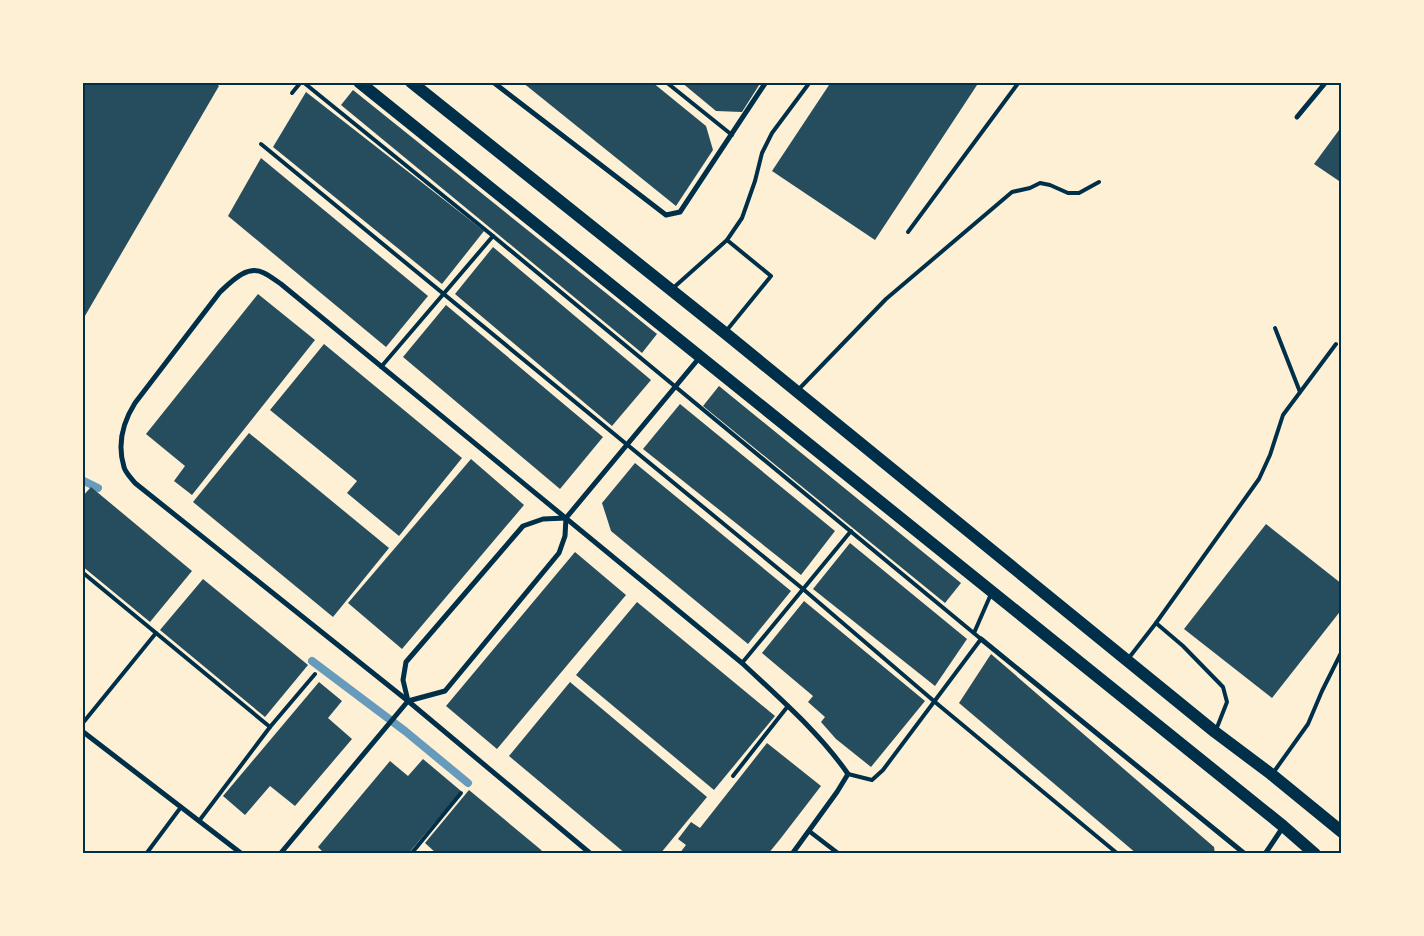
<svg xmlns="http://www.w3.org/2000/svg" width="1424" height="936" font-family="Roboto,sans-serif">
<rect width="100%" height="100%" fill="#fdf0d5"/>
<g fill="none" stroke-linecap="round" stroke-linejoin="round">
<g stroke="#669bbc" stroke-width="8">
<path d="M82,480l16,8"/>
<path d="M312,661l93,70 63,52"/>
</g>
</g>
<g fill="#264d5e">
<path d="M86,82h128l5,4 -137,235v-232z"/>
<path d="M522,82h130l54,44 7,24 -37,56z"/>
<path d="M681,82h80l-19,30 -26,-1z"/>
<path d="M831,82h148l-104,158 -103,-69z"/>
<path d="M353,90l304,244 -15,19 -301,-248z"/>
<path d="M306,92l178,139 -42,53 -169,-137z"/>
<path d="M1342,126v57l-28,-19z"/>
<path d="M261,158l167,138 -42,51 -158,-131z"/>
<path d="M493,247l158,133 -39,46 -157,-132z"/>
<path d="M258,294l57,46 -123,155 -18,-14 11,-15 -39,-32z"/>
<path d="M446,305l157,132 -43,52 -157,-132z"/>
<path d="M324,344l138,114 -63,78 -52,-43 10,-12 -87,-71z"/>
<path d="M719,386l242,197 -16,20 -242,-197z"/>
<path d="M680,404l155,127 -34,44 -158,-126z"/>
<path d="M249,433l140,115 -56,69 -140,-115z"/>
<path d="M471,459l53,46 -122,144 -54,-46z"/>
<path d="M635,463l156,128 -43,53 -137,-113 -9,-28z"/>
<path d="M91,487l101,84 -42,51 -68,-56v-69z"/>
<path d="M1266,524l76,60v25l-70,89 -88,-69z"/>
<path d="M850,543l117,96 -32,47 -122,-97z"/>
<path d="M575,552l51,43 -129,154 -51,-43z"/>
<path d="M203,579l105,86 -43,52 -105,-87z"/>
<path d="M804,601l121,100 -54,66 -35,-28 -15,-17 4,-5 -17,-15 5,-6 -51,-43z"/>
<path d="M637,602l138,114 -61,74 -138,-115z"/>
<path d="M991,654l223,193 1,7h-78l-178,-151z"/>
<path d="M319,682l23,19 -14,17 24,21 -57,67 -25,-20 -25,29 -22,-19z"/>
<path d="M570,682l137,115 -47,57h-34l-117,-98z"/>
<path d="M767,743l54,43 -40,52 -13,16h-89l7,-9 -8,-6 13,-17 9,6z"/>
<path d="M423,759l38,32 -53,63h-83l-7,-7 72,-86 18,15z"/>
<path d="M469,790l71,59 5,5h-108l-12,-11z"/>
</g>
<g fill="none" stroke-linecap="round" stroke-linejoin="round">
<g stroke="#003049" stroke-width="4">
<path d="M303,82l190,154 488,403 -98,131 -11,10 -24,-6"/>
<path d="M666,82l66,53"/>
<path d="M292,93l9,-11"/>
<path d="M261,144l542,445 132,113 183,152"/>
<path d="M908,232l111,-150"/>
<path d="M727,240l44,36 -44,54"/>
<path d="M672,289l55,-49 15,-22 13,-37 7,-28 10,-20 38,-51"/>
<path d="M1275,328l25,64"/>
<path d="M381,367l112,-131"/>
<path d="M798,390l88,-91 126,-107 18,-4 10,-5 10,2 18,8h11l20,-11"/>
<path d="M82,572l188,155"/>
<path d="M974,633l17,-39"/>
<path d="M1128,659l28,-36"/>
<path d="M742,663l109,-132"/>
<path d="M82,724l74,-91"/>
<path d="M1216,730l11,-28 -4,-15 -40,-41 -27,-23 103,-144 11,-24 13,-40 53,-71"/>
<path d="M1273,773l35,-49 14,-33 19,-38 1,-27"/>
<path d="M733,776l55,-70"/>
<path d="M199,821l71,-94 45,-53"/>
<path d="M146,854l35,-47"/>
<path d="M411,854l50,-61"/>
</g>
<path stroke="#003049" stroke-width="4.5" d="M809,831l30,23"/>
<g stroke="#003049" stroke-width="5">
<path d="M493,82l173,133 14,-3 86,-130"/>
<path d="M1297,117l29,-35"/>
<path d="M981,639l264,215"/>
<path d="M408,701l-5,-21 3,-18 117,-136 20,-7 23,-1"/>
<path d="M82,731l160,123"/>
<path d="M280,854l128,-153 37,-10 114,-138 6,-17 1,-18 134,-161"/>
<path d="M591,854l-183,-153 -273,-218c-4,-5 -10,-11 -11,-16 -7,-23 -1,-45 11,-64l85,-111c11,-10 27,-28 44,-19 6,3 11,7 17,11l461,379c36,34 77,69 106,111l-11,18 -45,62"/>
<path d="M1265,854l18,-27"/>
</g>
<g stroke="#003049" stroke-width="12">
<path d="M359,82c309,248 615,498 924,744l32,28"/>
<path d="M411,82l314,251 490,399 56,42 71,58"/>
</g>
</g>
<rect width="1424" height="936" fill="none" stroke="#fdf0d5" stroke-width="168"/>
<rect x="84" y="84" width="1256" height="768" fill="none" stroke="#003049" stroke-width="2"/>
</svg>
